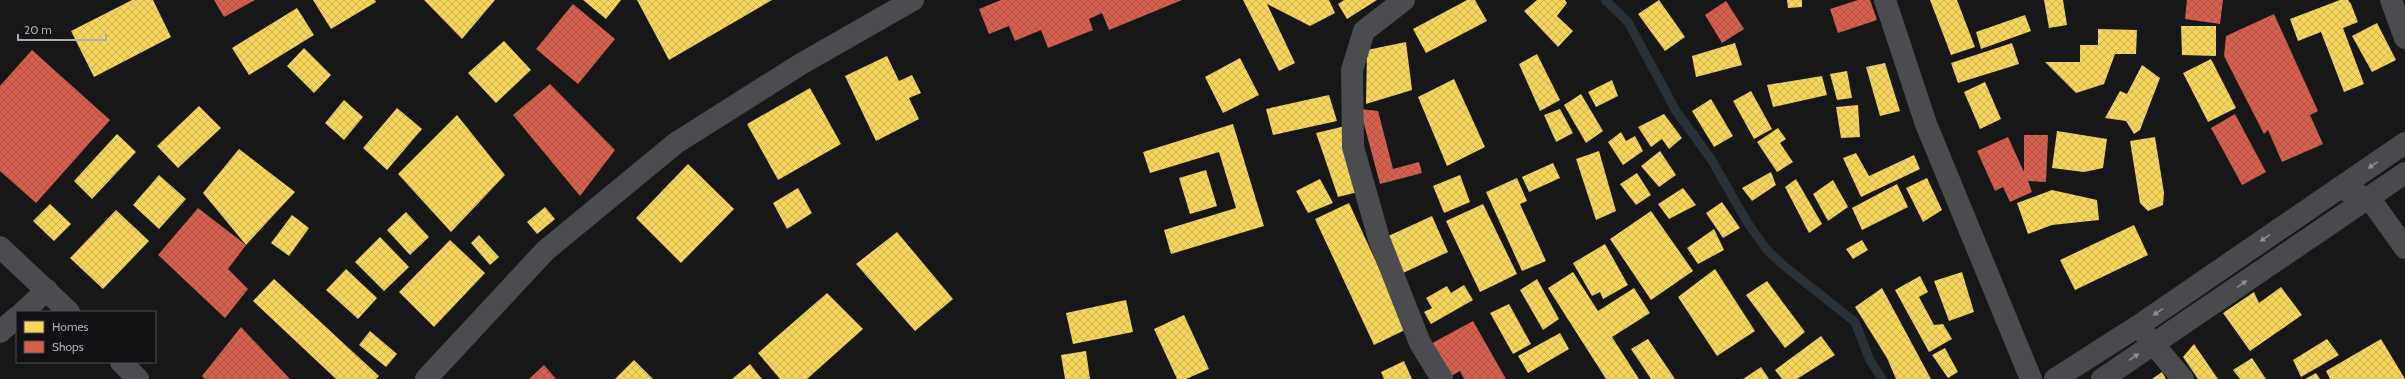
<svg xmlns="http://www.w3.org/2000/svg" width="2405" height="379" font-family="Cabin,sans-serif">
<defs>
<pattern id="homes-cross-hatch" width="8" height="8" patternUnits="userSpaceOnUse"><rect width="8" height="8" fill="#f6d55c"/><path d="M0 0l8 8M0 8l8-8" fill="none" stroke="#cfb555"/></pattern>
<pattern id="shops-cross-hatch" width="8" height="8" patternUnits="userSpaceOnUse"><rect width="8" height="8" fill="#d6604d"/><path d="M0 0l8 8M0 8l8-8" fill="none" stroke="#ad5548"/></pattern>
</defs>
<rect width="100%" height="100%" fill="#171717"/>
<g fill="url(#homes-cross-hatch)">
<path d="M132,0h21l18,37 -77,40 -23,-46z"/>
<path d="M313,0h62l1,2 -45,27z"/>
<path d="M424,0h71l-33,39z"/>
<path d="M583,0h38l-15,19z"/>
<path d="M637,0h135l-103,60z"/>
<path d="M1243,0h86l6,13 -25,13 -43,-22 28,59 -16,8z"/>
<path d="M1344,0h33l-30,19 -9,-15z"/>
<path d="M1467,0h8l12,21 -61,32 -13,-24z"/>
<path d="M1537,0h28l2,3 -10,13 16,15 -15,16 -34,-36z"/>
<path d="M1659,0l26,37 -20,14 -27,-37z"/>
<path d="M1787,0h15v7l-14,1z"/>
<path d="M1930,0h27l18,47 -24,8z"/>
<path d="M2044,0h19l4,25 -18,3z"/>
<path d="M2340,0h8l3,4 7,18 -15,6 21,56 -20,8 -23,-60 -23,9 -8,-22z"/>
<path d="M297,8l17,27 -65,40 -17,-27z"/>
<path d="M2025,15l6,16 -50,18 -5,-17z"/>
<path d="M2377,23l19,37 -24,12 -20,-36z"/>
<path d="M2181,26h35v30l-34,-1z"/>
<path d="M2098,29l39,1 -1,24h-21l-11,30 -28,9 -31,-31h35v-17h18z"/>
<path d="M504,41l27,29 -35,33 -28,-30z"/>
<path d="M1406,42l6,48 -46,14 1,-54z"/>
<path d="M1735,43l7,22 -46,12 -4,-21z"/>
<path d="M2012,43l7,21 -61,19 -7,-20z"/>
<path d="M304,48l27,27 -17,18 -27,-27z"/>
<path d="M1537,54l23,46 -20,11 -21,-47z"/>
<path d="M887,56l12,25 13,-6 9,18 -12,5 10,21 -43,22 -31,-65z"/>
<path d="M1240,58l19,37 -36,18 -18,-36z"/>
<path d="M2211,59l25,49 -28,14 -25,-49z"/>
<path d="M1885,63l15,48 -20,5 -14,-49z"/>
<path d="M2142,65l18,13 -20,52 -6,4 -8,-13 -21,-3 15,-27 7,3z"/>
<path d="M1847,71l5,27 -15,2 -7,-26z"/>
<path d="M1822,76l5,19 -54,12 -6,-22z"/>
<path d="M1454,79l31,68 -38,19 -29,-69z"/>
<path d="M1612,80l6,16 -22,11 -8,-15z"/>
<path d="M1985,82l16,37 -21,10 -16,-37z"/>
<path d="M810,88l31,56 -63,36 -31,-56z"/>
<path d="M1751,91l21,38 -18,10 -21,-38z"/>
<path d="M1581,94l22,37 -17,12 -22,-38z"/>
<path d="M1329,95l8,26 -64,14 -7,-26z"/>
<path d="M1711,99l22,37 -19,11 -22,-36z"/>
<path d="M344,100l19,17 -19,23 -19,-17z"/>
<path d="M1858,105l2,32 -19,1 -5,-31z"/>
<path d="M199,106l22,22 -43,40 -21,-22z"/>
<path d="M397,108l25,21 -35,41 -24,-22z"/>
<path d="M1560,109l13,24 -17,9 -12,-27z"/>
<path d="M1664,114l18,24 -13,11 -7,-10 -11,8 -13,-20z"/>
<path d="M457,115l48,60 -54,57 -53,-58z"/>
<path d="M1358,123v69l-20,5 -22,-64z"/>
<path d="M1233,124l31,102 -93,28 -7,-24 72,-22 -17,-56 -69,21 -7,-21z"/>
<path d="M1778,128l8,11 -6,4 13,19 -16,10 -20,-30z"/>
<path d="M2057,131l50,8 -4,29 -19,4 -32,-4z"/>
<path d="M1621,132l5,9 9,-5 8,15 -20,14 -15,-23z"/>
<path d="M117,134l19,18 -44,47 -18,-18z"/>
<path d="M2155,137l9,56 -1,12 -15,6 -8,-8 -10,-62z"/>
<path d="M239,149l56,43 -49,53 -43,-52z"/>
<path d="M1599,151l17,60 -20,9 -20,-61z"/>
<path d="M1660,151l16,24 -17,12 -18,-21z"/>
<path d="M1856,153l13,23 45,-21 6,14 -59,28 -18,-39z"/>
<path d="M1553,163l7,15 -31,14 -7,-15z"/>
<path d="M688,164l46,45 -53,54 -45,-45z"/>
<path d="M1206,170l11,36 -27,8 -11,-36z"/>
<path d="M1771,172l5,13 -24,16 -10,-13z"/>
<path d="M1637,173l14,22 -15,10 -16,-21z"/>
<path d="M159,175l27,24 -27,30 -26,-24z"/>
<path d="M1460,175l10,27 -26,11 -11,-27z"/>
<path d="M1517,178l10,23 -7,3 26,57 -24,10 -36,-79z"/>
<path d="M1927,178l15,32 -19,12 -17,-34z"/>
<path d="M1320,179l13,24 -25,10 -12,-22z"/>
<path d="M1796,179l26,45 -13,9 -24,-46z"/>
<path d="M1833,180l15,27 -20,14 -15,-27z"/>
<path d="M1897,184l11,23 -46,23 -10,-22z"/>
<path d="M798,188l14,25 -25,16 -14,-26z"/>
<path d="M1683,188l13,17 -27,14 -11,-15z"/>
<path d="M2052,190l45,10 2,20 -47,5 -24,9 -11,-31z"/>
<path d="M1722,202l18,26 -17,10 -17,-25z"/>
<path d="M1349,203l58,126 -33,16 -59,-126z"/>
<path d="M50,204l21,20 -17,17 -21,-20z"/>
<path d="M1483,204l34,70 -37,18 -34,-71z"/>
<path d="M545,207l10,12 -18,15 -10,-12z"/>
<path d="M116,210l33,31 -46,48 -33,-31z"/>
<path d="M1651,211l42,60 -42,29 -41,-61z"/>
<path d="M406,212l23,25 -19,18 -23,-25z"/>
<path d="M292,215l17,13 -20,28 -18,-13z"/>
<path d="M1432,216l16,36 -47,22 -17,-36z"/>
<path d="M2134,225l14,30 -73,35 -15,-30z"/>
<path d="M1714,229l10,21 -26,14 -11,-16z"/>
<path d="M897,232l56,67 -38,32 -59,-67z"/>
<path d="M479,235l20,22 -9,8 -19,-22z"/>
<path d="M380,237l29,30 -25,24 -29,-29z"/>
<path d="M450,240l35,33 -51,54 -35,-35z"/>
<path d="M1862,240l6,10 -15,9 -7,-10z"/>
<path d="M1605,244l23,41 -25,14 -3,-7 -8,4 -19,-33z"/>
<path d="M346,269l31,29 -19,21 -32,-29z"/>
<path d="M1715,269l40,62 -38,25 -39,-59z"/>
<path d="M1573,272l25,39 36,-23 16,25 -38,24 27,42h-33l-58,-91z"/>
<path d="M1962,272l12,40 -25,9 -15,-40z"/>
<path d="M1920,276l8,16 -9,5 15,28 9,-1 9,15 -23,13 -34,-62z"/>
<path d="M274,279l105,97 -3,3h-40l-83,-78z"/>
<path d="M1537,279l22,40 -16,11 -23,-40z"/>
<path d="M1767,281l38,51 -20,16 -39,-53z"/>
<path d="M1464,285l9,15 -42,24 -7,-12 8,-4 -6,-10 21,-12 4,7z"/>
<path d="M2281,287l21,28 -52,36 -27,-38 31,-21 5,11z"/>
<path d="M1882,288l49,91h-35l-9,-21 -32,-51z"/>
<path d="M827,293l36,36 -56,50h-27l-22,-26z"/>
<path d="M1126,300l7,32 -60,12 -7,-31z"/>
<path d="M1509,304l22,40 -18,10 -23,-41z"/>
<path d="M1184,315l25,54 -23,10h-9l-23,-50z"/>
<path d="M370,331l27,23 -11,13 -27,-22z"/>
<path d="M1560,333l9,16 -41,24 -10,-17z"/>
<path d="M1821,336l14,19 -38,24h-15l-7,-9z"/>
<path d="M1648,339l27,40h-24l-20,-30z"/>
<path d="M2327,339l12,16 -38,22 -8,-17z"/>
<path d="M2381,339l24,40h-75l-4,-8z"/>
<path d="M2194,344l24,35h-20l-15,-22z"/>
<path d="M1945,348l13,24 -10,6 -16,-23z"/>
<path d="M1086,351l4,28h-25l-4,-24z"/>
<path d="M2252,358l14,21h-26l-7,-9z"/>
<path d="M634,360l19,19h-38z"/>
<path d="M1404,361l8,18h-28l-3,-7z"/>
<path d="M750,364l12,15h-30z"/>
<path d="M1761,367l8,12h-26z"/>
<path d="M2162,372l4,7h-14z"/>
<path d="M2316,373l4,6h-15z"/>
</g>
<g fill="url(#shops-cross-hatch)">
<path d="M214,0h41l-31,17z"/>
<path d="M1001,0h181l-73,30 -7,-17 -13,6 4,11 -45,18 -7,-18 -26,11 -6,-15 -20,8 -10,-25z"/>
<path d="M1858,0h12l7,20 -39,13 -8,-24z"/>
<path d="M2187,0h36l-3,24 -35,-5z"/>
<path d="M1726,1l18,28 -22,14 -17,-28z"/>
<path d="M573,4l42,35 -37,45 -42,-35z"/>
<path d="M2274,14l44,97 -8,4 13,29 -41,18 -14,-32 -4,4 -40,-78 2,-20z"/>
<path d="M32,50l78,70 -74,83 -36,-32v-85z"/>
<path d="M550,84l65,66 -35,46 -67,-81z"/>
<path d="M1360,109l18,2 15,58 26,-7 3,11 -42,11z"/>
<path d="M2235,114l31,58 -24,13 -31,-57z"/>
<path d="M2024,135h24l-2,47 -18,-1 4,11 -22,10 -7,-15 -8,4 -18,-40 31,-14 16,35z"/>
<path d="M198,208l48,37 -18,24 20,20 -23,29 -67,-63z"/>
<path d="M1473,321l33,58h-42l-4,-8 -14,8 -19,-33z"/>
<path d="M241,327l49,52h-85l-3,-3z"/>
<path d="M544,365l12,14h-27z"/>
</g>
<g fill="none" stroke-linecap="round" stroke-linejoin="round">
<path stroke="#2a3239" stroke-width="9" d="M1605,0l23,22 48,89 35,48 36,63 20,28 16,15 72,57 15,38 12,19"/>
<g stroke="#4b4c50" stroke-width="22">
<path d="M1404,0l-40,31 -12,39 1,77 26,92 41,104 22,36"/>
<path d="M1885,0l41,124 105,255"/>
<path d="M2391,0l14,38"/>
<path d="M2339,188l31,11 35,49"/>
<path d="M0,247l69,65"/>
<path d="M23,312l24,-22"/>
<path d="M2138,326l45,53"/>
<path d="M0,332l17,-15"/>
<path d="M121,362l17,17"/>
<path d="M426,379l119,-128 131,-108 125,-79 112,-64"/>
</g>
<g stroke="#4a4a4e" stroke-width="22">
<path d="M2055,379l83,-53 267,-183"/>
<path d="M2102,379l303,-206"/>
</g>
</g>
<defs><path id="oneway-solid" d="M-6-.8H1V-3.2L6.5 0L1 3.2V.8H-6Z"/></defs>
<g fill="#8c8f98">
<use href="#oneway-solid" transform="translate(2373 165) rotate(146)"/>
<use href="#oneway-solid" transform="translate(2265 238) rotate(146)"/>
<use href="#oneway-solid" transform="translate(2242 284) rotate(-34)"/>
<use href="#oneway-solid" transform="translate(2158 312) rotate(146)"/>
<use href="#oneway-solid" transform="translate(2134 357) rotate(-34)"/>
</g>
<rect x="16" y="311" width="140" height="52" fill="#111113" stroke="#4d4f55"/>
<rect x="24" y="321" width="20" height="12" fill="#f6d55c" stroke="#4d4f55"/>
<text x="52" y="331" font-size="12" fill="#a8adb8">Homes</text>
<rect x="24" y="341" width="20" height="12" fill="#d6604d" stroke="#4d4f55"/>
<text x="52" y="351" font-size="12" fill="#a8adb8">Shops</text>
<path d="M18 34v6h88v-6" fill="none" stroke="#a8adb8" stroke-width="2"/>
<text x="24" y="34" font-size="12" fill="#a8adb8" stroke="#111113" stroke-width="3" paint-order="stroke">20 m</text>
</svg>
